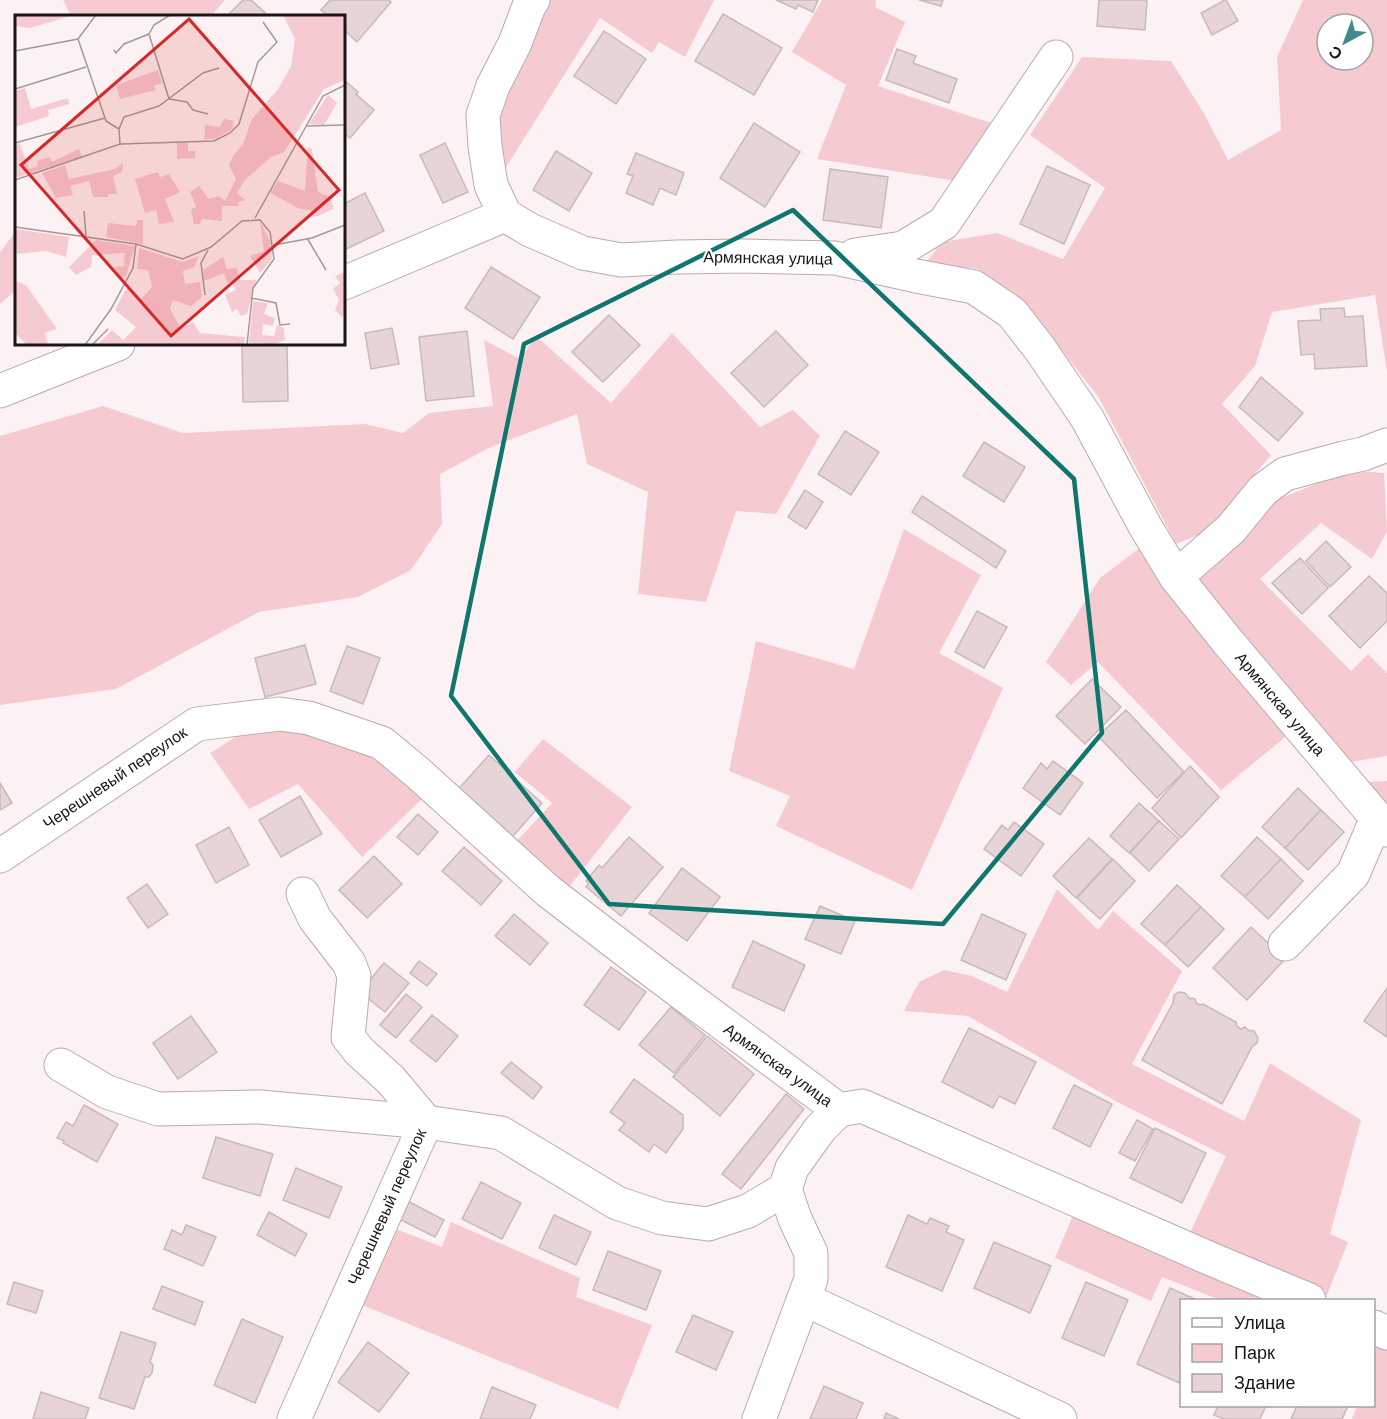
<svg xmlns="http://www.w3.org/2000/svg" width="1387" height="1419" font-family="Helvetica,sans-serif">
<rect width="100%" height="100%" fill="#fdf2f3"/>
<g fill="#f5cbd1" fill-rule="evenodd">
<path d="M63,0h162l-14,16h-140z"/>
<path d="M549,0h165l-29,57 -26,-15 -7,11 -52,-35 -102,162 -1,-56 31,-80z"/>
<path d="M822,0h54l-1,7 30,15 -27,64 122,40 -37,56 -146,-23 29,-74 -54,-33z"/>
<path d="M1303,0h84v372l-12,-77 -103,17 -17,54 -33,38 49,51 -65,77 -30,12 -77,-146 -76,-98 -45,-31 -52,-6 16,-21 55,-9 66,26 42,-71 -75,-53 52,-78 89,4 34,54 23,45 53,-30 -4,-73zM1327,24h36v36h-36z"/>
<path d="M16,231v59l-16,14v-52z"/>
<path d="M672,333l88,94 33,-17 27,26 -44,78 -40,-3 -30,91 -68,-8 10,-102 -61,-28 -10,-50 -86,33 -51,27 2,50 -31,46 -53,27 -99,15 -143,77 -116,16v-269l103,-30 80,27 182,-9 38,9 26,-20 64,-7 -9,-66 36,19 16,-23 75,67z"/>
<path d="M1350,470l34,3 3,59 -15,27 -51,-36 -61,56 91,92 17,-17 19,19v83l-43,7 -158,-188 93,-76z"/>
<path d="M904,529l77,46 -42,78 64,35 -91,202 -136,-64 14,-30 -61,-25 27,-130 98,28z"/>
<path d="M1141,547l148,187 -68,56 -123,-128 -27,23 -25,-23 54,-84z"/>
<path d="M307,721l64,27 54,48 -63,61 -64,-73 -49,25 -39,-56 40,-25z"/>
<path d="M543,739l89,68 -63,80 -54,-44 37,-40 -37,-31z"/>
<path d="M1387,781v28l-22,-27z"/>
<path d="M1057,889l41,41 15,-19 69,60 -50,93 112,57 26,-58 91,57 -31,114 18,8 -23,58 -139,-59 40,-85 -109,-54 -149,-86 -64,-5 15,-29 25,-12 28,6 35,16z"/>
<path d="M1074,1209l208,91h-62l-58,-23 -11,24 -96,-43 16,-38z"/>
<path d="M451,1222l129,56 -4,19 76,28 -34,84 -261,-106 34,-76 51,20z"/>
<path d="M1374,1340l13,6v73h-35l5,-13h17z"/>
</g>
<g fill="#e6d4d7" stroke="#cab9bb" stroke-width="1.5">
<path d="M243,0h8l18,16h-42z"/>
<path d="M330,0h59l2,2 -34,40 -13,-12v-14h-16l-7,-6z"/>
<path d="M776,0h42l-5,12 -15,-7 -2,4z"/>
<path d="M919,0h24l-2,6z"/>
<path d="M1099,0h48l-2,30 -48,-4z"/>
<path d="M1225,0h1l12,21 -26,14 -11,-22z"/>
<path d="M723,14l59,34 -28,47 -59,-34z"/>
<path d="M604,31l42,28 -30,45 -42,-28z"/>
<path d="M897,49l19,7 -3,7 44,16 -8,24 -63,-23z"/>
<path d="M344,80l14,12 -2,2 18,16 -24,28 -6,-5z"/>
<path d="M754,123l46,29 -35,55 -45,-29z"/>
<path d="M445,143l23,49 -25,11 -23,-48z"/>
<path d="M556,151l36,22 -23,38 -36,-21z"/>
<path d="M636,153l48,20 -8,22 -16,-7 -7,17 -27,-12 7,-17 -6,-2z"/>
<path d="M1047,166l43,19 -26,59 -44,-20z"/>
<path d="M830,169l58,8 -7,51 -58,-8z"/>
<path d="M365,193l19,38 -40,19v-46z"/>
<path d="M491,267l49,30 -27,42 -48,-31z"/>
<path d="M1344,308l1,9 18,-1 4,50 -52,3 -1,-15 -13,1 -3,-34 23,-1 -1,-11z"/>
<path d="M609,315l31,30 -37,37 -31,-30z"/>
<path d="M392,328l7,36 -28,5 -6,-36z"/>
<path d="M467,331l7,65 -48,5 -7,-64z"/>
<path d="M776,331l32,34 -44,42 -33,-34z"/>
<path d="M287,344l1,57 -45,1 -1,-57z"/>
<path d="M1261,377l42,36 -25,28 -39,-34z"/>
<path d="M845,431l34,21 -28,43 -33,-21z"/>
<path d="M984,442l41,25 -21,35 -41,-26z"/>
<path d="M805,490l18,12 -17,27 -18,-12z"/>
<path d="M922,496l84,55 -10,17 -84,-56z"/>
<path d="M1326,541l25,26 -21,20 -24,-26z"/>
<path d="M1300,558l28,30 -26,26 -30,-31z"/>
<path d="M1369,576l18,17v28l-27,27 -31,-32z"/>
<path d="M977,611l30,16 -23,41 -29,-16z"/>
<path d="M305,645l11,39 -51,13 -10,-39z"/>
<path d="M347,646l33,12 -17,46 -33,-13z"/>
<path d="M1092,679l29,28 -36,37 -29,-28z"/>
<path d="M1126,710l58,62 -27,26 -59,-62z"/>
<path d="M489,755l53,48 -34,39 -54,-48z"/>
<path d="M1053,761l30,22 -23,32 -37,-27 18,-25 6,6z"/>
<path d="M1190,766l29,31 -38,41 -29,-30z"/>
<path d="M0,783l12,20 -12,7z"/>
<path d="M1298,788l23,22 -36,38 -23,-21z"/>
<path d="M300,796l22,38 -41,23 -22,-37z"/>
<path d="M1139,803l20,18 -30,32 -19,-17z"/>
<path d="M1321,810l23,22 -36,38 -23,-22z"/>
<path d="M418,814l20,18 -20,23 -21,-18z"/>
<path d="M1159,821l20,18 -30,32 -19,-18z"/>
<path d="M1014,822l30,22 -23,32 -37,-27 18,-24 6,5z"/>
<path d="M229,827l20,38 -33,18 -20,-38z"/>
<path d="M629,837l34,30 -42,49 -35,-29 3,-4 -3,-2 13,-16 3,3z"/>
<path d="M1257,837l24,22 -36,38 -24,-21z"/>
<path d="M1089,838l23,21 -36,39 -23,-22z"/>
<path d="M464,847l38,34 -21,24 -39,-34z"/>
<path d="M374,856l28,28 -35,34 -28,-28z"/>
<path d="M1113,859l22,22 -35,38 -23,-21z"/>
<path d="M1281,859l22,22 -35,38 -23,-22z"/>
<path d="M682,868l38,29 -33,44 -38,-28z"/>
<path d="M147,884l21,30 -20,14 -21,-30z"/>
<path d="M1177,885l24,22 -36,38 -24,-21z"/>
<path d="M820,906l35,15 -14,33 -36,-15z"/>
<path d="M1201,907l23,22 -36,38 -23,-22z"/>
<path d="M514,914l34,29 -18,22 -35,-29z"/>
<path d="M982,914l44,20 -20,46 -45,-20z"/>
<path d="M1251,927l34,32 -38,41 -34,-32z"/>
<path d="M753,941l52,24 -21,46 -52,-24z"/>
<path d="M419,961l18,13 -10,12 -17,-13z"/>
<path d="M384,963l25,20 -24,29 -25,-20z"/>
<path d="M611,967l35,25 -27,38 -35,-25z"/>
<path d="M1387,988v49l-23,-16z"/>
<path d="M1179,992l6,1 5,6 2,-1 3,1 1,4 4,2 3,-1 33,18 1,4 4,3 4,-2 3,3 6,1 4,7 -1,5 -5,4 -30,57 -80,-44 31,-57 1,-8z"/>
<path d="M406,994l16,13 -26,31 -16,-13z"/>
<path d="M671,1007l34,28 -31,38 -35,-28z"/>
<path d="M432,1015l26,21 -22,26 -26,-21z"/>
<path d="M191,1016l26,36 -39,27 -25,-36z"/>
<path d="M969,1028l67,34 -21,42 -16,-8 -6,12 -51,-26z"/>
<path d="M707,1036l47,38 -34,42 -47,-39z"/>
<path d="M511,1062l31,25 -9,12 -32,-26z"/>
<path d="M634,1079l49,36v14l-17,24 -12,-9 -5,8 -30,-22 6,-7 -15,-11z"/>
<path d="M1074,1085l38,19 -22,43 -37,-19z"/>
<path d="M786,1094l18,15 -63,80 -19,-15z"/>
<path d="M84,1105l34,19 -21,38 -34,-19 1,-2 -7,-3 9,-16 7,4z"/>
<path d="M1137,1120l16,9 -18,32 -16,-8z"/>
<path d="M1155,1128l51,25 -24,50 -52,-25z"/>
<path d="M216,1137l57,17 -13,42 -57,-18z"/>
<path d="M296,1168l46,19 -13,31 -46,-18z"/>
<path d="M481,1182l40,21 -19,36 -40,-20z"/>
<path d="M406,1200l38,20 -9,17 -38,-19z"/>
<path d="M269,1212l38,22 -12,22 -38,-21z"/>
<path d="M554,1215l37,17 -15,33 -37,-17z"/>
<path d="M908,1215l19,9 3,-6 19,8 -3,6 18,8 -22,51 -56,-24z"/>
<path d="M186,1225l30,12 -13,29 -39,-17 8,-19 10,5z"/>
<path d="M994,1242l57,24 -21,47 -56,-25z"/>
<path d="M608,1251l53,20 -15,39 -53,-20z"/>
<path d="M14,1282l29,9 -7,22 -29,-9z"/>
<path d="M1086,1282l42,18 -24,56 -42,-18z"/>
<path d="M162,1286l41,16 -8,23 -42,-16z"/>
<path d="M1170,1288l27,12h-15v84l-45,-20z"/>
<path d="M693,1315l40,17 -17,38 -40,-18z"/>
<path d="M242,1319l41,18 -28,66 -41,-18z"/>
<path d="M121,1332l35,11 -6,19 3,3 -1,8 -3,4h-4l-11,32 -35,-11z"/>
<path d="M368,1342l41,31 -30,39 -41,-30z"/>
<path d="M824,1386l39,17 -7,16h-46z"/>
<path d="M492,1387l44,18 -6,14h-50z"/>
<path d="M41,1392l48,16 -4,11h-52z"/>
<path d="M1218,1406h48l-6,13h-36l-10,-4z"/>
<path d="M1297,1406h51l-6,13h-51z"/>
<path d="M886,1413l13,6h-15z"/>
</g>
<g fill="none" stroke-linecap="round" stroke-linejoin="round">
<defs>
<g id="minor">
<path d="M533,0l-4,6 -14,37 -22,43 -10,29 2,31 6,39 14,30 25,15 53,23 38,7 56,-3 67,-1 91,2 81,18 58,11 38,26 28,36 47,69 58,108 31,51 52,65 159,188"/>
<path d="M855,255l48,-7 41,-25 112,-166"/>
<path d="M344,283l161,-68"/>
<path d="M0,391l118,-47"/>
<path d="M1176,577l55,-48 32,-39 22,-16 59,-16 19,-4 24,-9"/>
<path d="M0,856l197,-132 82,-10 30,4 73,25 36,30 130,118 111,85 180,134 23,-4 349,153 98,41"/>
<path d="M303,894l12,25 34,44 5,13 -6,61 11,14 32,29 35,42"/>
<path d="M1285,944l68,-70 24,-56"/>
<path d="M61,1065l46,27 51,17 102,-2 166,15 75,11 116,70 45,15 46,6 40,-13 37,-22 7,-21 28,-39 19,-19"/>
<path d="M804,1299l256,120"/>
<path d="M1374,1327l13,6"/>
<path d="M294,1419l132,-297"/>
<path d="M759,1419l52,-140v-26l-16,-34 -10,-30"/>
</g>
</defs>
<use href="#minor" stroke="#bbaaac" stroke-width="35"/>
<use href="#minor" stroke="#fff" stroke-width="33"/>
</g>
<path fill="none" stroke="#0f766e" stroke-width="4.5" stroke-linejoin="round" d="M793,210l281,269 28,254 -159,191 -334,-20 -158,-208 73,-352z"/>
<g text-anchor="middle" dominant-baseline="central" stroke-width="4.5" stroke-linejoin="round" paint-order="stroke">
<g font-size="16" fill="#1b1516" stroke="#fff">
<text transform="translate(768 258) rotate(1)">Армянская улица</text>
<text transform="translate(1280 704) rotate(50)">Армянская улица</text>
<text transform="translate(115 778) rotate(-34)">Черешневый переулок</text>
<text transform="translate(778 1065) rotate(36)">Армянская улица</text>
<text transform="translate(387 1207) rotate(-66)">Черешневый переулок</text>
</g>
</g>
<g transform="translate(15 15)">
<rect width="330" height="330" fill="#fdf2f3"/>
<path d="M0,0h59l-44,13 -15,-2zM268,0l62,1v64l-21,9 -40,63 -13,5 -26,23 -8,13 8,7 -7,2 1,4h-17v15l-20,-2 -2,5h-6l-3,-14 5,-4 -6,-14 9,-6 10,13 10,-3 6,5 11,-22 -7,-14 4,-9 10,-12 9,-25 26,-30 13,-23 4,-27zM143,55l4,13 -8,3 2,4 -36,9 -4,-14zM10,73l6,21 37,-11 1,6 -21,6 1,6 -34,11v-36zM313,80l9,8 -13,22 -15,-1zM209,104l10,2 -2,8 -17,10h-11l1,-14 15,2zM162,128h11v8h7v7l-18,1zM5,129l9,25 9,-3 -1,-5 13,-4 2,5 27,-13 3,8 -67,21v-33zM293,132l4,2 6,43 13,5 2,12 -15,7 -6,1 -1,-7 -11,-1 -30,-16 8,-12 27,10zM108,148l-1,9 -9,4 4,18h-9v3h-15l-4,-16 -19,5 3,9 -17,3 -14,-25 23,-8 4,14 46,-10zM143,157l2,5 9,-3 11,18 -15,7 9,23 -15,2 -3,-14 -11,3 -10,-34zM122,205h6v24l-37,-7 2,-14 28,3zM245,206l10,20 2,18 -12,14 -10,-17 14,-5zM0,214l54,8 -3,20 -20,-6 -29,3zM81,225l39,6 -9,30 -5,3 -7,-12 10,-1 1,-13 -33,2 -1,12 -15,8 -7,-8zM124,233l44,14 16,-6 -5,11 -11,4 2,13 15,-2 2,15 -11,9 -18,-6 -3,9 11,20 12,-7 7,11 45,4 -1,7 -147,1 15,-15 11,10 13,-13 -21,-17 12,-23 14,12 11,-12 -4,-17 -11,-1zM208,242l4,12 10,-1 3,12h16l-9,34 -6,2 -4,-7 -5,3 -7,-17 11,-5 -4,-8 -5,1 -3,-10 -20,8 -1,-11zM330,257v42l-3,3 -7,-7 4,-10 -6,-11 7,-6 -5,-7zM0,266l11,4 31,44 -12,4 3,11 -21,1 -12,-12zM238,286l15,2 -4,11 11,4 -2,8 -10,-2 -1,11 12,1 3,-11 7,3 1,12 -9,4 -27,-1z" fill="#f5cbd1"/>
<path fill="none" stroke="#a39a9b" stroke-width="1.5" d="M63,24l28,82 13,8M99,35l2,3 8,-9 25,-10M0,36l63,-12 18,-24M0,74l71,-22M154,84l-20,-65 5,-9 16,-10M154,84l18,3 6,8 15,4M292,111l38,-1M0,128l90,-25M105,129l-1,-15 5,-12 35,-11 44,-33 16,-5M0,165l105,-36 94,-3 16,-8 9,-9 19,-62 19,-20 -14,-20M69,196l2,25M240,203l68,-122 22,-11M0,212l121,17 47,15 28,-12 31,-26 18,-1 10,12 4,27 -21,29 -6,57M292,223l19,32M259,230l38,-7 33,-13M190,280l-4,-32 7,-13M236,283l25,5 4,22 10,-1M58,330h12l26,-36 22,-41 3,-24M77,330l16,-16"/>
<path fill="#d62828" fill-opacity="0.15" stroke="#d62828" stroke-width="3" d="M174,4l150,171 -168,146 -150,-171z"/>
<rect width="330" height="330" fill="none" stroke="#1b1516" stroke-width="3"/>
</g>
<rect x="1180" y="1299" width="195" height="108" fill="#ffffff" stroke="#a4a1a2" stroke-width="1.5"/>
<rect x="1192" y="1318" width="30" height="9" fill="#ffffff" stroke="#a4a1a2" stroke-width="1.5"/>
<text x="1234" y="1329" font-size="18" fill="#1b1516">Улица</text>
<rect x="1192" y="1344" width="30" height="18" fill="#f5cbd1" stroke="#a4a1a2" stroke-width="1.5"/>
<text x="1234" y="1359" font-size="18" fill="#1b1516">Парк</text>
<rect x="1192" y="1374" width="30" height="18" fill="#e6d4d7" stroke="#a4a1a2" stroke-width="1.5"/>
<text x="1234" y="1389" font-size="18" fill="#1b1516">Здание</text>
<g transform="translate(1345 42) rotate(221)"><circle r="28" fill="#ffffff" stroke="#a4a1a2" stroke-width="1.5"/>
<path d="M0-4.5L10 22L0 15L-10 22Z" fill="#41898c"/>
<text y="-9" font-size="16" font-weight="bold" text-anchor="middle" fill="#1b1516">С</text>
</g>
</svg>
